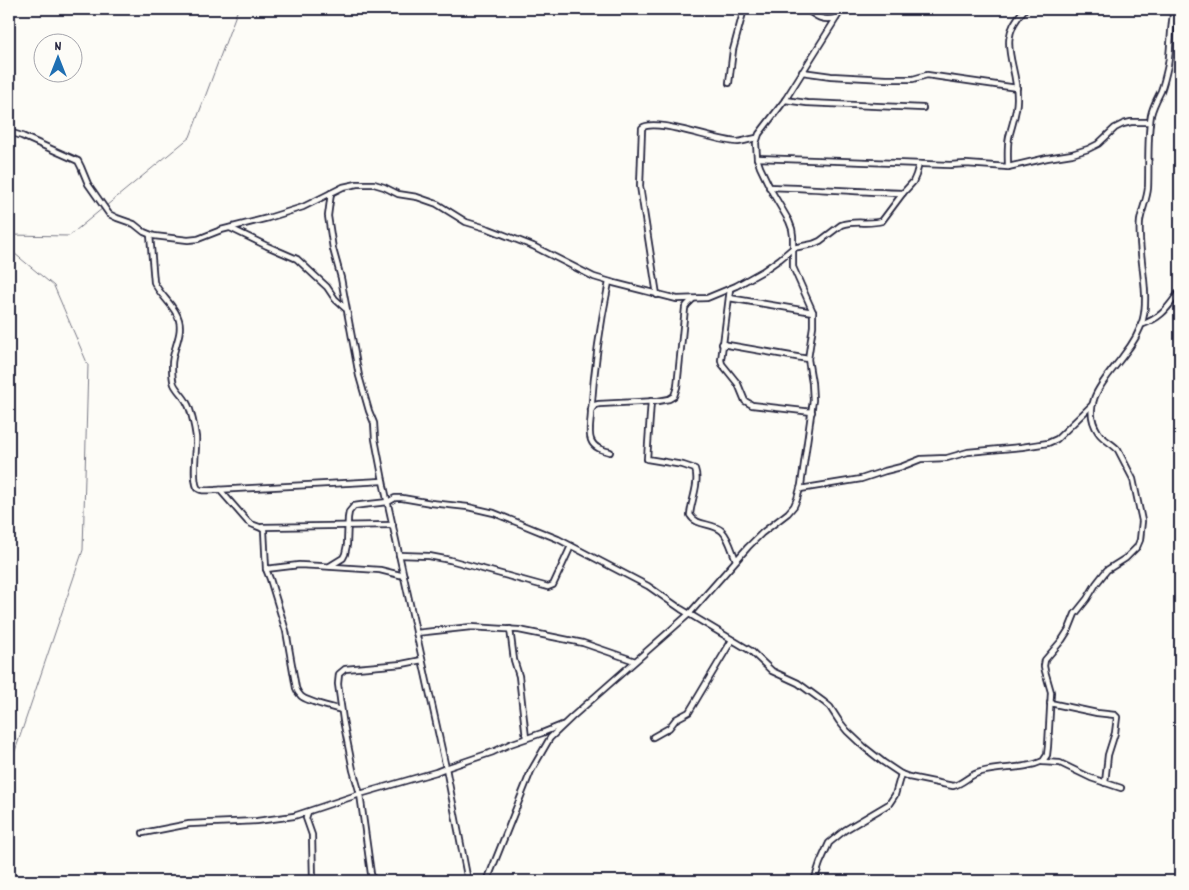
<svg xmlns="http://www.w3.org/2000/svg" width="1189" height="890" font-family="Dekko,sans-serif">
<rect width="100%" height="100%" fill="#fdfcf7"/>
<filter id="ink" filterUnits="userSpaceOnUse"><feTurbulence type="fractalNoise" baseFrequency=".02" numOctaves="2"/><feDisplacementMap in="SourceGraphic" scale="10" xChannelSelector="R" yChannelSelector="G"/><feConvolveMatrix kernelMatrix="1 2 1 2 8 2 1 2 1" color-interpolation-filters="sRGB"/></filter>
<g filter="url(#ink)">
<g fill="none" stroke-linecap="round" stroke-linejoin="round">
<g stroke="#787885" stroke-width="1">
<path d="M106,206l84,-69 48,-128"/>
<path d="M9,235l60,1 34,-28"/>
<path d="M9,249l45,37 34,79 -5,185 -69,204"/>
</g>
<defs>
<g id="street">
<path d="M806,9c12,8 15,12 30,9"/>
<path d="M802,72l29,4 55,3h27l14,-4 90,13"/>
<path d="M729,83l4,-33 11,-41"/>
<path d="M785,100l22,3 116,5"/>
<path d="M9,132l13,4 56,25 3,6 7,17 21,30 8,4 17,6 10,8 10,4 34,4 10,-1 23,-9 47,-12 35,-11 40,-20 14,-3h17l10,3 14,7 19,3 20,7 29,18 23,7 44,17 61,31 20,6 63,16 30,-1 29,-12 27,-15 17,-12 13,-11 20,-4 7,-3 21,-16c13,-5 27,0 41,-4l21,-28 10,-11 3,-7 3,-11"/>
<path d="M757,158l193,7 16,-1 42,3 39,-9 25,-4 16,-5 10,-5 17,-16 8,-4 8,-2h19"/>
<path d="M1008,167c0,-10 -1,-20 1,-30 3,-13 8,-24 8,-38 1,-36 -23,-58 8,-90"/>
<path d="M769,187c45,1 89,5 134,6"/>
<path d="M331,193l-3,23 5,33 8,29 18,98 10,35 5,12 1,16 9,47 62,282 22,113"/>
<path d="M230,228l37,18 30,13 17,16 13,12 8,12 10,9"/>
<path d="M150,235l4,47c6,14 21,23 25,38 4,15 -7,30 -7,45 0,6 0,14 2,19 3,7 10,12 13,19 4,6 8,26 9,34 1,12 -4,40 1,50 2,5 13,3 18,3l168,-9"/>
<path d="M609,282c-9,43 -15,87 -18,131 0,8 -3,19 0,27 3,8 11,10 19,12"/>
<path d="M730,289l-9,71 1,4 16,20 7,17 7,4 60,7"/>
<path d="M657,295l-17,-109 2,-58c13,-11 75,14 96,14 6,-1 13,-3 19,-4"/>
<path d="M729,298l84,14"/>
<path d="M1141,325c22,-8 26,-17 39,-34"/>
<path d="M722,344l86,15"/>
<path d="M651,401l-4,58 36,6 12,4c5,14 -4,32 -5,46 7,12 22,7 32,16 7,7 10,20 14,29"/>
<path d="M591,410l4,-5 4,-1 59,-3 11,-2 5,-3 3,-9 8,-79 2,-3 6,-6"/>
<path d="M800,489l61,-10 24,-8 16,-4 20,-8 26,-1 21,-6 54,-5 26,-4 9,-4 36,-35"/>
<path d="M220,490l28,32c5,4 12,4 16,8l2,39 4,10 16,52 10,57c1,3 3,6 5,8 6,6 31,11 40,14"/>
<path d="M262,527l131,-2"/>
<path d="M399,555l30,1 21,4 98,27 5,-2 18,-39"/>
<path d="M330,566l13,-8 2,-4 2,-9 1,-27 1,-6 5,-6 7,-1 27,-3 7,-4h7l29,5 37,4 26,6 64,26 90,47 33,23 70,42 21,20 26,12 26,19 6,5 9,14 8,10 17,16 19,15 18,12 8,3 44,9c10,-2 17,-12 28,-14 20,-6 43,-2 62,-11l4,-6 1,-9 3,-54 -6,-21 -1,-5 1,-6 17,-20 7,-11 6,-15 12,-15 9,-15 7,-9 4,-5 19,-12 11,-11 3,-7 2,-19 -9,-42 -15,-29c-6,-7 -15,-10 -20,-18 -19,-29 9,-54 25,-76 8,-10 17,-24 20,-37 7,-29 -6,-67 -3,-98 2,-12 7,-22 8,-33 1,-24 -1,-49 3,-73 2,-9 6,-16 10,-24 3,-8 5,-17 7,-26 3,-18 2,-38 6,-56"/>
<path d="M266,569l33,-4 20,1 61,4 24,6"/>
<path d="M510,629l4,31 5,16 7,62"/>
<path d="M416,633l55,-6 48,3 64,13 52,18"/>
<path d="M1050,703l47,10 18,2 2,2 -2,16 -7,22 -3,28"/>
<path d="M653,737l16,-9 7,-9 13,-7 43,-72"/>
<path d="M1042,762l18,1 31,15 30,10"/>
<path d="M308,812l-2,6 6,17 1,46"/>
<path d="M143,833l46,-9 68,-3 37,-5 66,-22 76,-22 10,-4 47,-16 17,-8 32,-11 20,-8"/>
<path d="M373,881l-2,-7 -11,-80 -7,-24 -10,-50 -5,-36 1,-10 6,-5 57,-5 20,-4"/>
<path d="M487,881l44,-110 19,-33 22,-21 117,-103 59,-67 14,-14 26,-20 6,-7 3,-7 4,-14 12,-85 -1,-17 -4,-24 5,-33v-14l-20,-45v-31l-1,-7 -3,-8 -17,-29 -12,-25 -3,-9 -1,-15 3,-9 26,-34 57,-91"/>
<path d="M814,881l6,-18 9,-20 16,-13 44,-26 6,-9 6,-21"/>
</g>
</defs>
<use href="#street" stroke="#22223b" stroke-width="8"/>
<use href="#street" stroke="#fdfcf7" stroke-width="4.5"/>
</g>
</g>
<rect width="1189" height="890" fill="none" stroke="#fdfcf7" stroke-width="30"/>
<rect x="15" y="15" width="1159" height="860" fill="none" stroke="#22223b" stroke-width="2" filter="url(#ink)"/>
<g transform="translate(58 58)"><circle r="24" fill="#fdfcf7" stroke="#a5a5ac"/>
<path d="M0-4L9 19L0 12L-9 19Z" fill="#1f6fb2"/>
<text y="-8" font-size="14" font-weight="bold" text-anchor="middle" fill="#22223b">N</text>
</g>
</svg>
